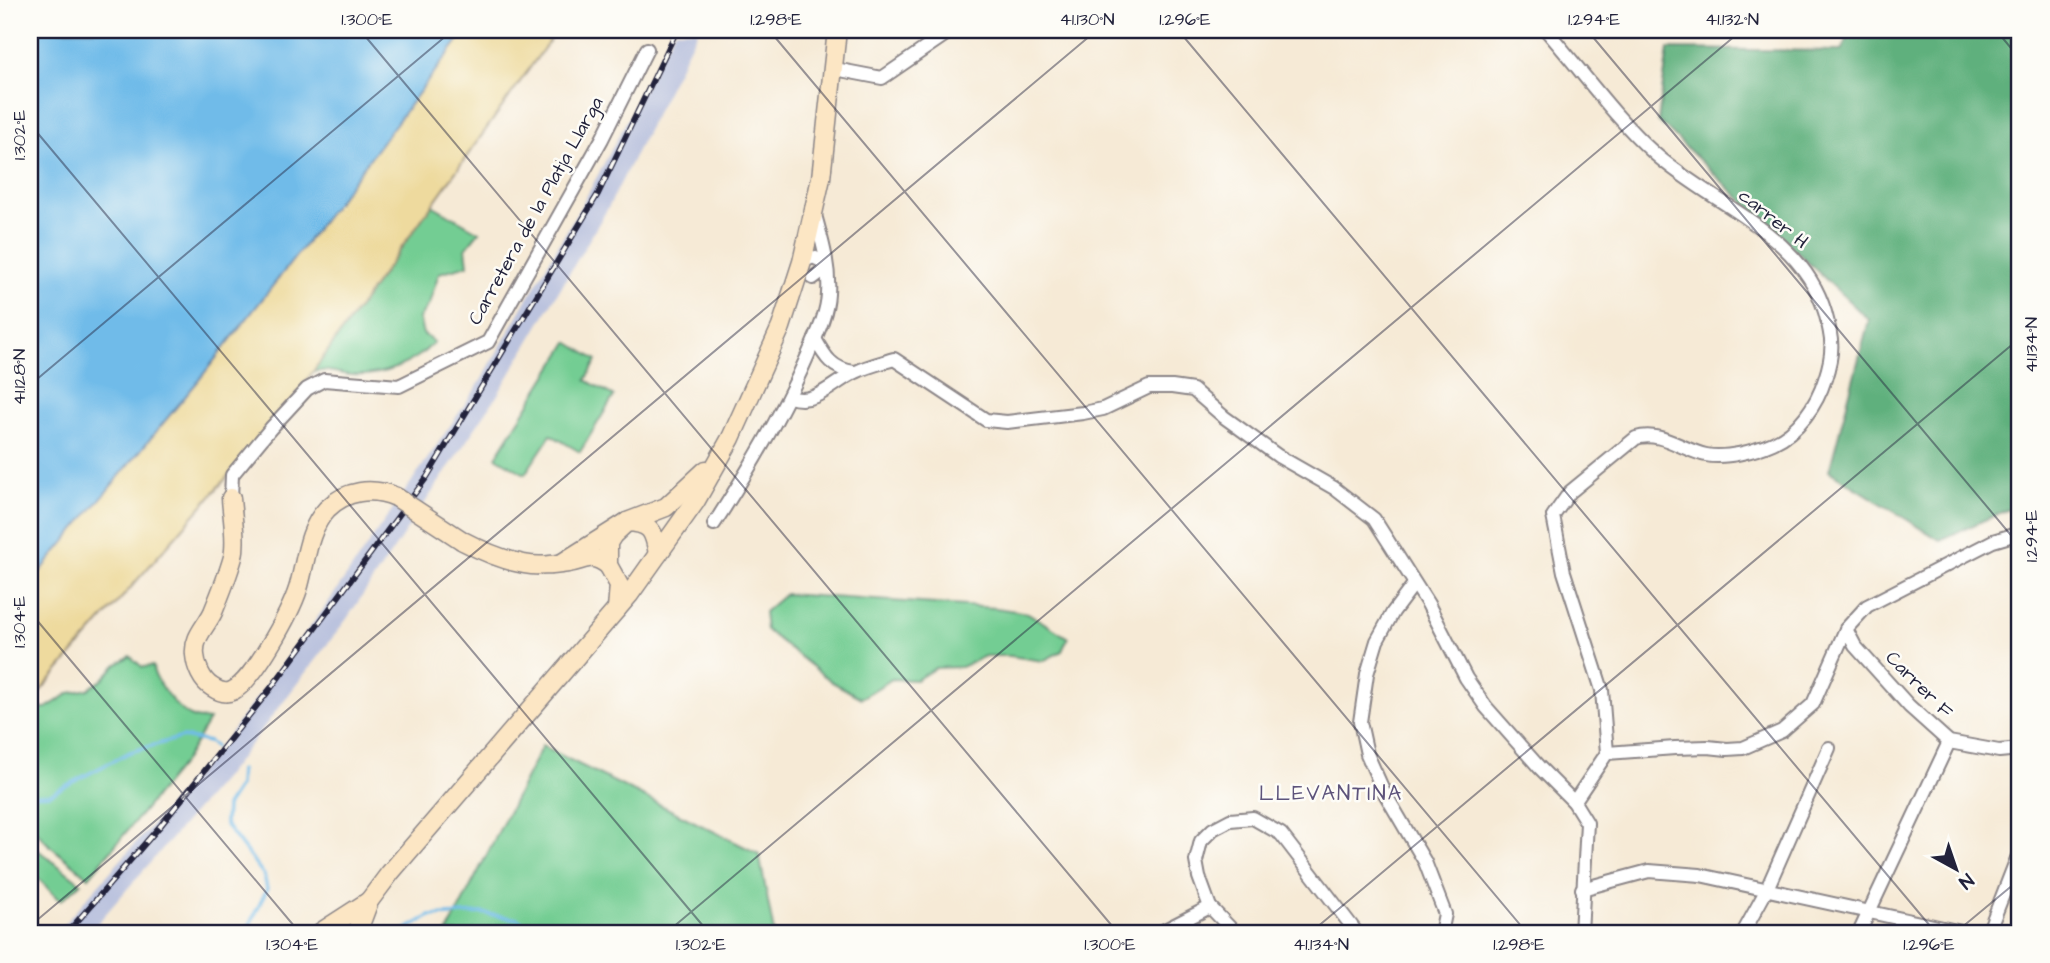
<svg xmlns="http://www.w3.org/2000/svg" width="2050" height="963" font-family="'Architects Daughter',sans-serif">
<rect width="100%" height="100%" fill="#fdfcf7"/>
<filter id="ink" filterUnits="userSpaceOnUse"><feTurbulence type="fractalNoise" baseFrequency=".0143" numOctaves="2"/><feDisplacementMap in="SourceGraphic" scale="14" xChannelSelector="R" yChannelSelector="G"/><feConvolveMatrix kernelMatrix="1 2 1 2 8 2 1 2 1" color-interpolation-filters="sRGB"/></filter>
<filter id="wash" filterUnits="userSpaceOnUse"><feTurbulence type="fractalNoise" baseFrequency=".00686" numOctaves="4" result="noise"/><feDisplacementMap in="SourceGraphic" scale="28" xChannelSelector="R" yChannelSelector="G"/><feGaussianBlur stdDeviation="1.57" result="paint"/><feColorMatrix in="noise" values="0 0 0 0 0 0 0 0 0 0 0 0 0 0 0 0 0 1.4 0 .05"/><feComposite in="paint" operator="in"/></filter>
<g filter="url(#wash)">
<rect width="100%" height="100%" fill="#f6ead6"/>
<path fill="#bbc3de" d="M675,30h23l-89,176 -112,190 -151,224 -116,151 -141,162h-33l156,-176 111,-147 156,-226 111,-194z"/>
<g fill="#73cd93" stroke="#4a7867" stroke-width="2">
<path d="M432,205l47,27 -13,16 2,17 -29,8 -10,31 -10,14 4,16 11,8c-19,22 -53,35 -83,33 -13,-1 -24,-7 -38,-3z"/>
<path d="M568,342l29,18 -11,20 28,16 -34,56 -29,-17 -26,39 -29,-17z"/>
<path d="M785,594l211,14 32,5 40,25 -6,13 -19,10 -33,-5h-25l-24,11 -26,1 -19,12 -24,-1 -31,19 -29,-16 -66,-52 -2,-18z"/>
<path d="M130,656l12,11 11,-1c0,15 25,44 39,51 4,2 12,2 17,3l-26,43 -94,114 -39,-31 -20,-21v-117h16l24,-15 18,-4 14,-9 14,-15z"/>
<path d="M542,746l217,108 15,79h-327z"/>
<path d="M30,844l51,39 -20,17 -3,-1 -28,-29z"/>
</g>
<path fill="#5eb07d" stroke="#40695c" stroke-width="2" d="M1852,30h168v474l-80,36 -111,-69 40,-151 -211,-199 10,-72 173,2z"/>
<path fill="#eeda9e" stroke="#887e6c" stroke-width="2" d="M466,30h91l-273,382 -254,291v-120l168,-202 105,-134z"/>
<path fill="#70bbe9" stroke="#496e92" stroke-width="2" d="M30,30h436l-163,217 -105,134 -168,203z"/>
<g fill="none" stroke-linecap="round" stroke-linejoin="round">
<g stroke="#70bbe9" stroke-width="3.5">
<path d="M240,770l-1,16 -13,20 -1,18 39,51 3,14 -21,44"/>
<path d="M30,795l20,-1 80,-42 53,-15 26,5 6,5"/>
<path d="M400,933l30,-17 51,-3 37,6 17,14"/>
</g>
</g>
</g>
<g filter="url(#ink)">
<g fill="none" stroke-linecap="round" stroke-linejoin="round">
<defs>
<g id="street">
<path d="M1546,30c36,41 68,87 108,123 58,52 147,79 171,159 8,28 9,40 0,67 -8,26 -27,53 -52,64 -18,8 -47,16 -67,12 -24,-5 -46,-25 -70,-17l-66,54 -17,24 11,56 38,118 5,63"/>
<path d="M835,69l47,9 70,-48"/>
<path d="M802,262l11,-5 13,6 -5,9 -8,6"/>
<path d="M815,339c10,18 17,30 39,33"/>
<path d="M790,397c26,9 43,-15 66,-25 12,-6 25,-9 38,-13l92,61 21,2 76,-9 20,-4 46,-22h23l21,3 31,27 54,39 56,32 40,31 54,85 38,74 20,29 53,60 35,35 13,21 -6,110"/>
<path d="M231,498l1,-23 39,-47 36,-39 17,-9 75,6 89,-44 114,-203 45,-90"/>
<path d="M714,524c35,-54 68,-109 94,-169 8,-19 19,-40 20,-61 2,-28 -6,-53 -13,-79"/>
<path d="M1414,584l-21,28 -16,29 -10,33 -7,48 7,32 17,38 41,70 20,52 -4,19"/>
<path d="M1846,629l9,17 54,60 40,36 50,9 21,-2"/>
<path d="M1574,802l33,-49 68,-5 33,-1 19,2 16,-1 39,-17 31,-27 33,-75 21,-23 126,-65 27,-8"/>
<path d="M1582,889l67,-18 51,4 266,58"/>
<path d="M1159,933l51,-26"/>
<path d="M1235,933l-25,-26 -11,-30 -3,-16 5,-20 12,-12 17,-9 23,-2 28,16 76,99"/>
<path d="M1743,933l23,-42 63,-143"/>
<path d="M1859,933l90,-191"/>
<path d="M1988,933l30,-77"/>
</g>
<g id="secondary">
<path d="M231,498c1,18 6,42 2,59 -5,18 -13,38 -20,55 -7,15 -20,25 -18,43 1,12 7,26 17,32 6,4 14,7 20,4 21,-9 59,-80 66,-102 8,-26 9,-59 29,-80 19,-19 45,-22 69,-12"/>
<path d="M463,541c19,10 40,19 61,23 14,3 29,1 44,-1 19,-3 21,-11 40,2"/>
<path d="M562,563l65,-41 39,-15 40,-37"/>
<path d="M617,609l2,-24 -11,-20v-22l5,-8 14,-13c24,1 27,9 31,32"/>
<path d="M321,932l48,-31"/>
<path d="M357,933l12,-32 21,-28 239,-278 66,-93 36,-64 50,-111 21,-65 19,-84 16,-148"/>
</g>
</defs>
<use href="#street" stroke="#8c8688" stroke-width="16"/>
<use href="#secondary" stroke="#8c8688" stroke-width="21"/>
<use href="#street" stroke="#fff" stroke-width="12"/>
<use href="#secondary" stroke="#fce6c4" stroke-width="18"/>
<defs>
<path id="rail" d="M67,933l94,-108 110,-137 156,-211 171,-283 79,-164"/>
</defs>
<use href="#rail" stroke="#22223b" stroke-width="6"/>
<use href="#rail" stroke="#fdfcf7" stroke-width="3.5" stroke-dasharray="10" stroke-linecap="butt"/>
<defs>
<path id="secondary-bridge" d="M396,497l67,44"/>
</defs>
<use href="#secondary-bridge" stroke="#8c8688" stroke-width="21" stroke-linecap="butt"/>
<use href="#secondary-bridge" stroke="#fce6c4" stroke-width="18"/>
</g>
</g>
<path fill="none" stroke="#22223b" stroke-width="2" stroke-opacity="0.45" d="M360,30l758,903M769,30l758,903M1178,30l758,903M1587,30l433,516M1996,30l24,29M30,124l679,809M30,385l423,-355M30,612l270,321M30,926l1067,-896M666,933l1076,-903M1310,933l710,-595M1955,933l65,-54"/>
<g text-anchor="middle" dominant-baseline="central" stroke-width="5" stroke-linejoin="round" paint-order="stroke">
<g font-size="19" fill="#22223b" stroke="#fdfcf7">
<text transform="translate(536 211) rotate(-61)">Carretera de la Platja Llarga</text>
<text transform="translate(1773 219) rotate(39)">carrer H</text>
<text transform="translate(1919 685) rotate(45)">Carrer F</text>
</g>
<g font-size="21" letter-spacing="2" fill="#5d537b" stroke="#fdfcf7">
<text x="1331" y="793">LLEVANTINA</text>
</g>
</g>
<rect width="2050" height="963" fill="none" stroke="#fdfcf7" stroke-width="77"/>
<g transform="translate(1956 869) rotate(140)" stroke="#fdfcf7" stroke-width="5" paint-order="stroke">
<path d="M0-5L12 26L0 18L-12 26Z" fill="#22223b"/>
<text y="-10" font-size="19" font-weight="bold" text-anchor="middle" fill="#22223b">N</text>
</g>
<rect x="38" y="38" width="1973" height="887" fill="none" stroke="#22223b" stroke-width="2.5"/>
<g font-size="18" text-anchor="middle" fill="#22223b">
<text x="367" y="25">1.300°E</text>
<text x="776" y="25">1.298°E</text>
<text x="1087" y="25">41.130°N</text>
<text x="1185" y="25">1.296°E</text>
<text x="1594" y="25">1.294°E</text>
<text x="1732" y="25">41.132°N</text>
<text transform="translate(19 135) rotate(-90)" y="6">1.302°E</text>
<text transform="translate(2031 345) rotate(-90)" y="6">41.134°N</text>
<text transform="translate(19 377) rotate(-90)" y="6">41.128°N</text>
<text transform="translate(2031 536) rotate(-90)" y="6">1.294°E</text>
<text transform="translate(19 622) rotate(-90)" y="6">1.304°E</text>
<text x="292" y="950">1.304°E</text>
<text x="701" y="950">1.302°E</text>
<text x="1110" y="950">1.300°E</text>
<text x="1321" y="950">41.134°N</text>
<text x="1519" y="950">1.298°E</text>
<text x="1929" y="950">1.296°E</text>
</g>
</svg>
